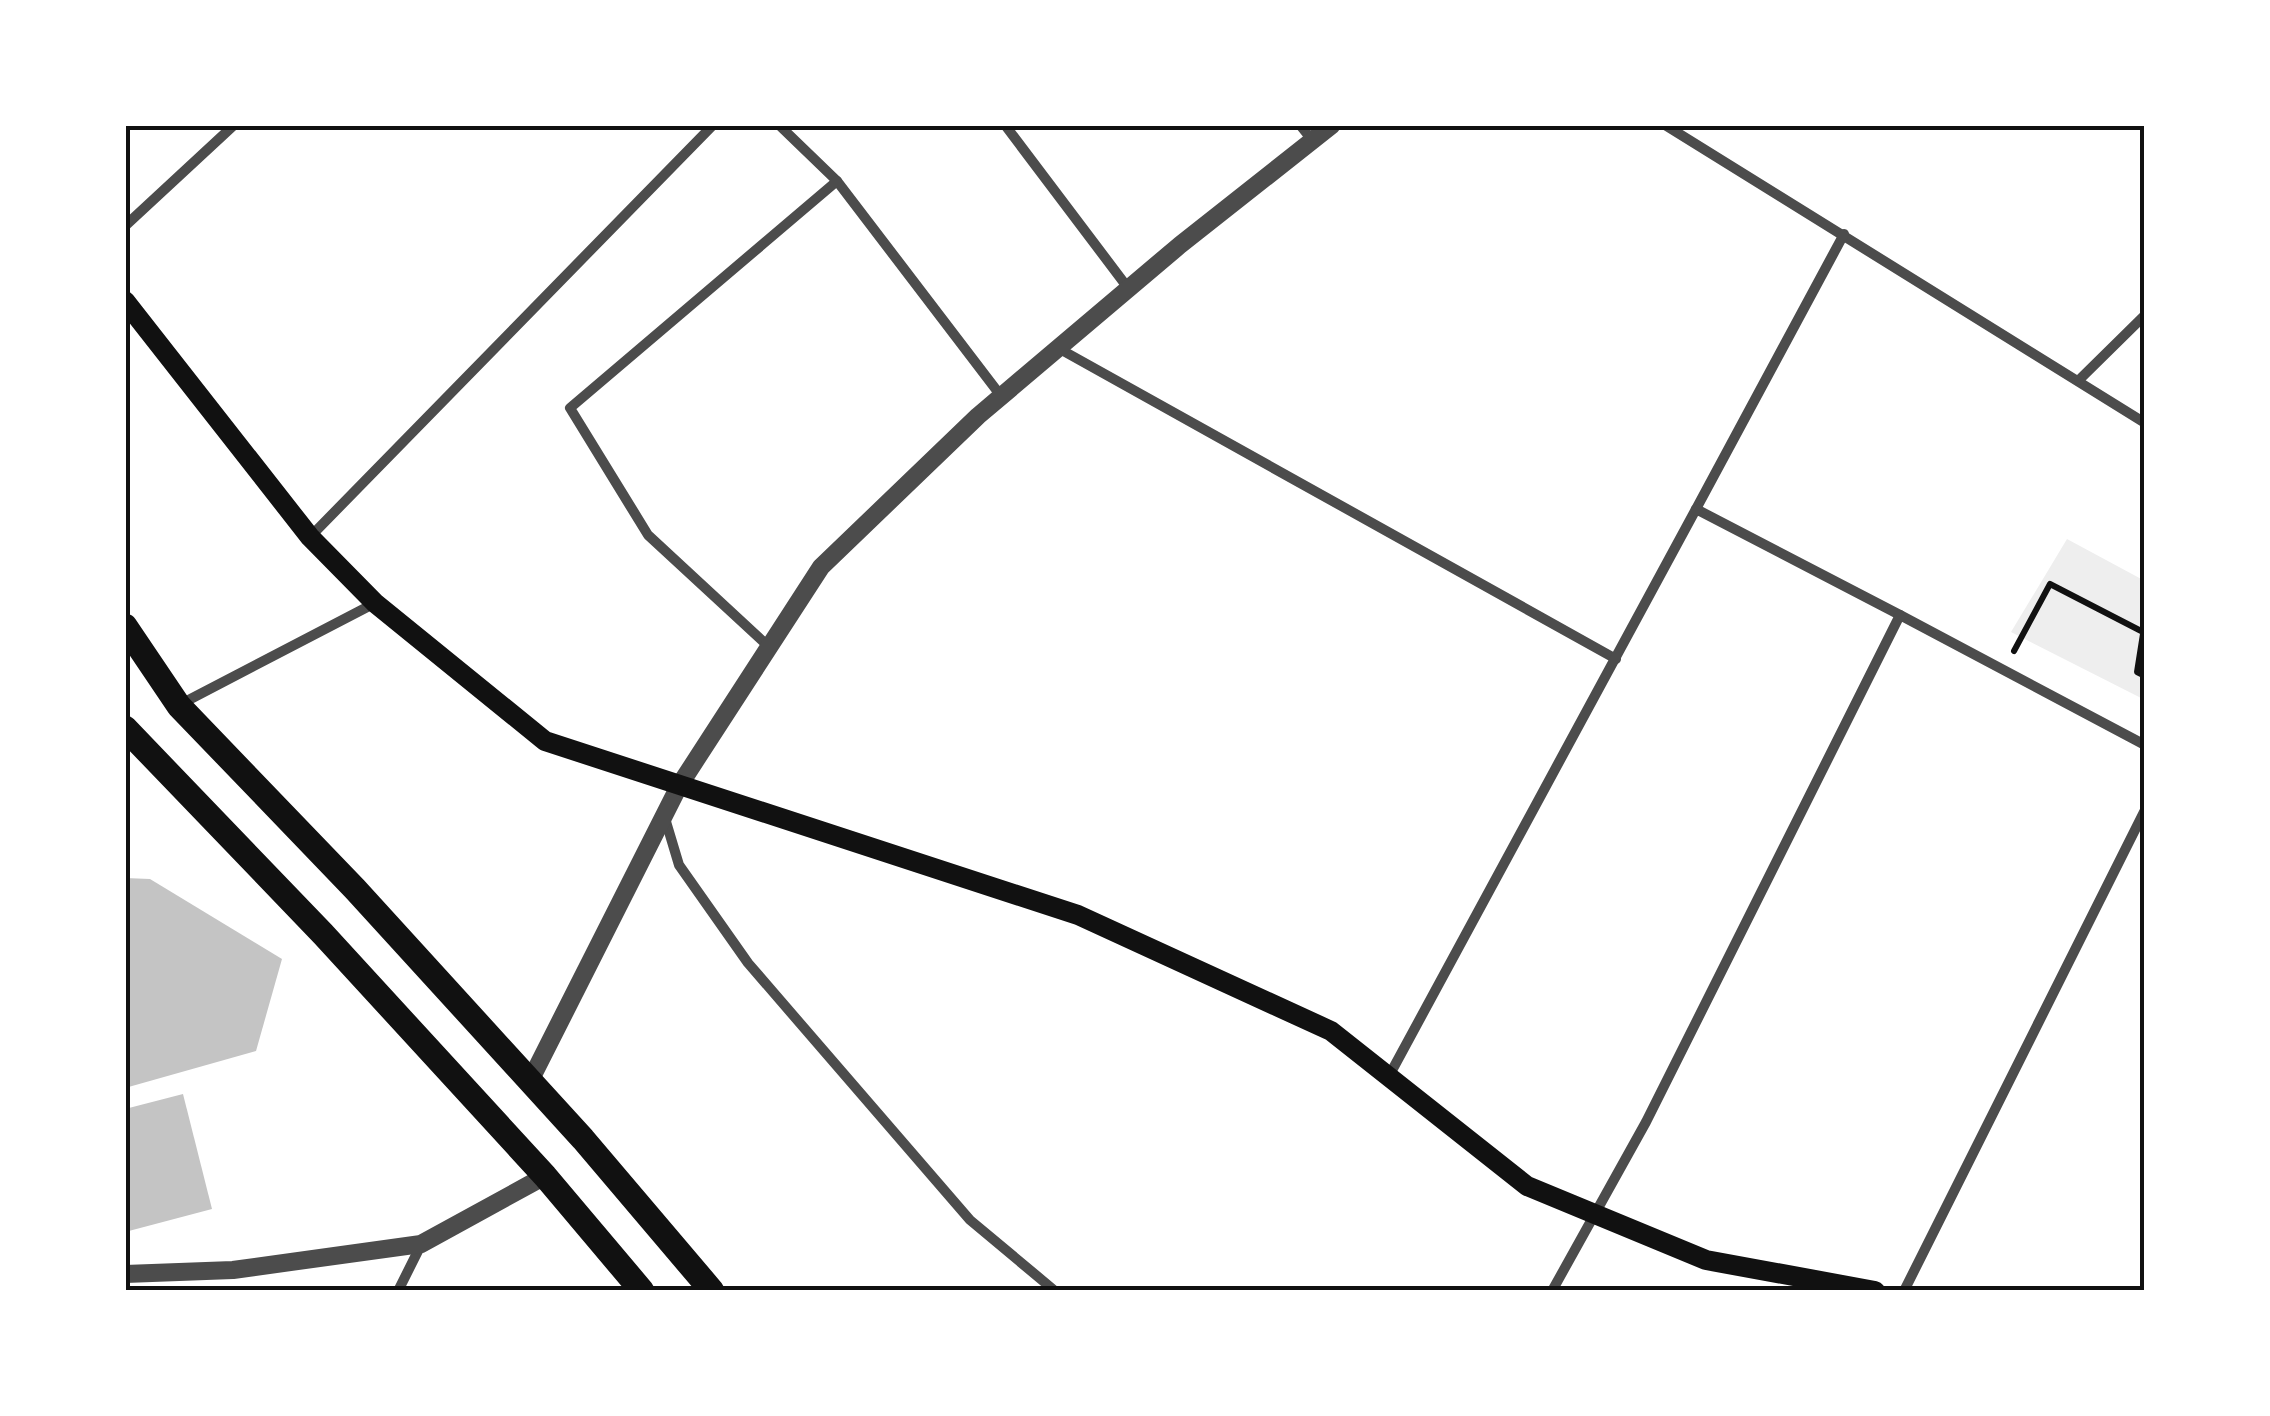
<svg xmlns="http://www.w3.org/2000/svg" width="2270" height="1416" font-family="Helvetica,sans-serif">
<rect width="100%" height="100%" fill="#fff"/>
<path fill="#eee" d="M2067,539l78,42v119l-134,-68z"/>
<g fill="#c4c4c4">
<path d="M125,878l25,1 132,80 -26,92 -131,37z"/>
<path d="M183,1094l29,115 -87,23v-123z"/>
</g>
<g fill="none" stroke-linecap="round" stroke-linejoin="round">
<g stroke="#111" stroke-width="6">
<path d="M2143,634l-6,38 8,4"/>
<path d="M2014,651l36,-67 95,49"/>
</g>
<g stroke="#4c4c4c" stroke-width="10">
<path d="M779,125l58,56 164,215"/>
<path d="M1005,125l123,163"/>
<path d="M1300,125l12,15"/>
<path d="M1665,125l480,298"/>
<path d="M125,226l109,-101"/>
<path d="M1058,348l558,311"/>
<path d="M2079,380l66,-65"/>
<path d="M1696,509l148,-275"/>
<path d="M310,537l403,-412"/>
<path d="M768,646l-120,-111 -78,-127 267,-227"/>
<path d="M179,705l196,-102"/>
<path d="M664,815l15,50 69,98 222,257 85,71"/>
<path d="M1389,1076l307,-567 204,106"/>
<path d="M398,1291l23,-46"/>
<path d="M1552,1291l94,-169 254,-507 245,130"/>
<path d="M1904,1291l241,-481"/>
</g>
<g stroke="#4c4c4c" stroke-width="18">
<path d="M530,1081l149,-295 142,-219 157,-151 202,-171 152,-120"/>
<path d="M125,1274l108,-4 188,-26 124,-68"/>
</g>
<path stroke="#111" stroke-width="20" d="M125,301l185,236 65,66 170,138 533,174 253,116 196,155 179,74 169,31"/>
<g stroke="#111" stroke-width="25">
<path d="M125,626l54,80 176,183 228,250 129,152"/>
<path d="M125,728l198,206 222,242 97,115"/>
</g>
</g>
<rect width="2270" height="1416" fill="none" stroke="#ffffff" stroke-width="255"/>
<rect x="128" y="128" width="2014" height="1160" fill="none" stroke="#111" stroke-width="4"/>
</svg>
